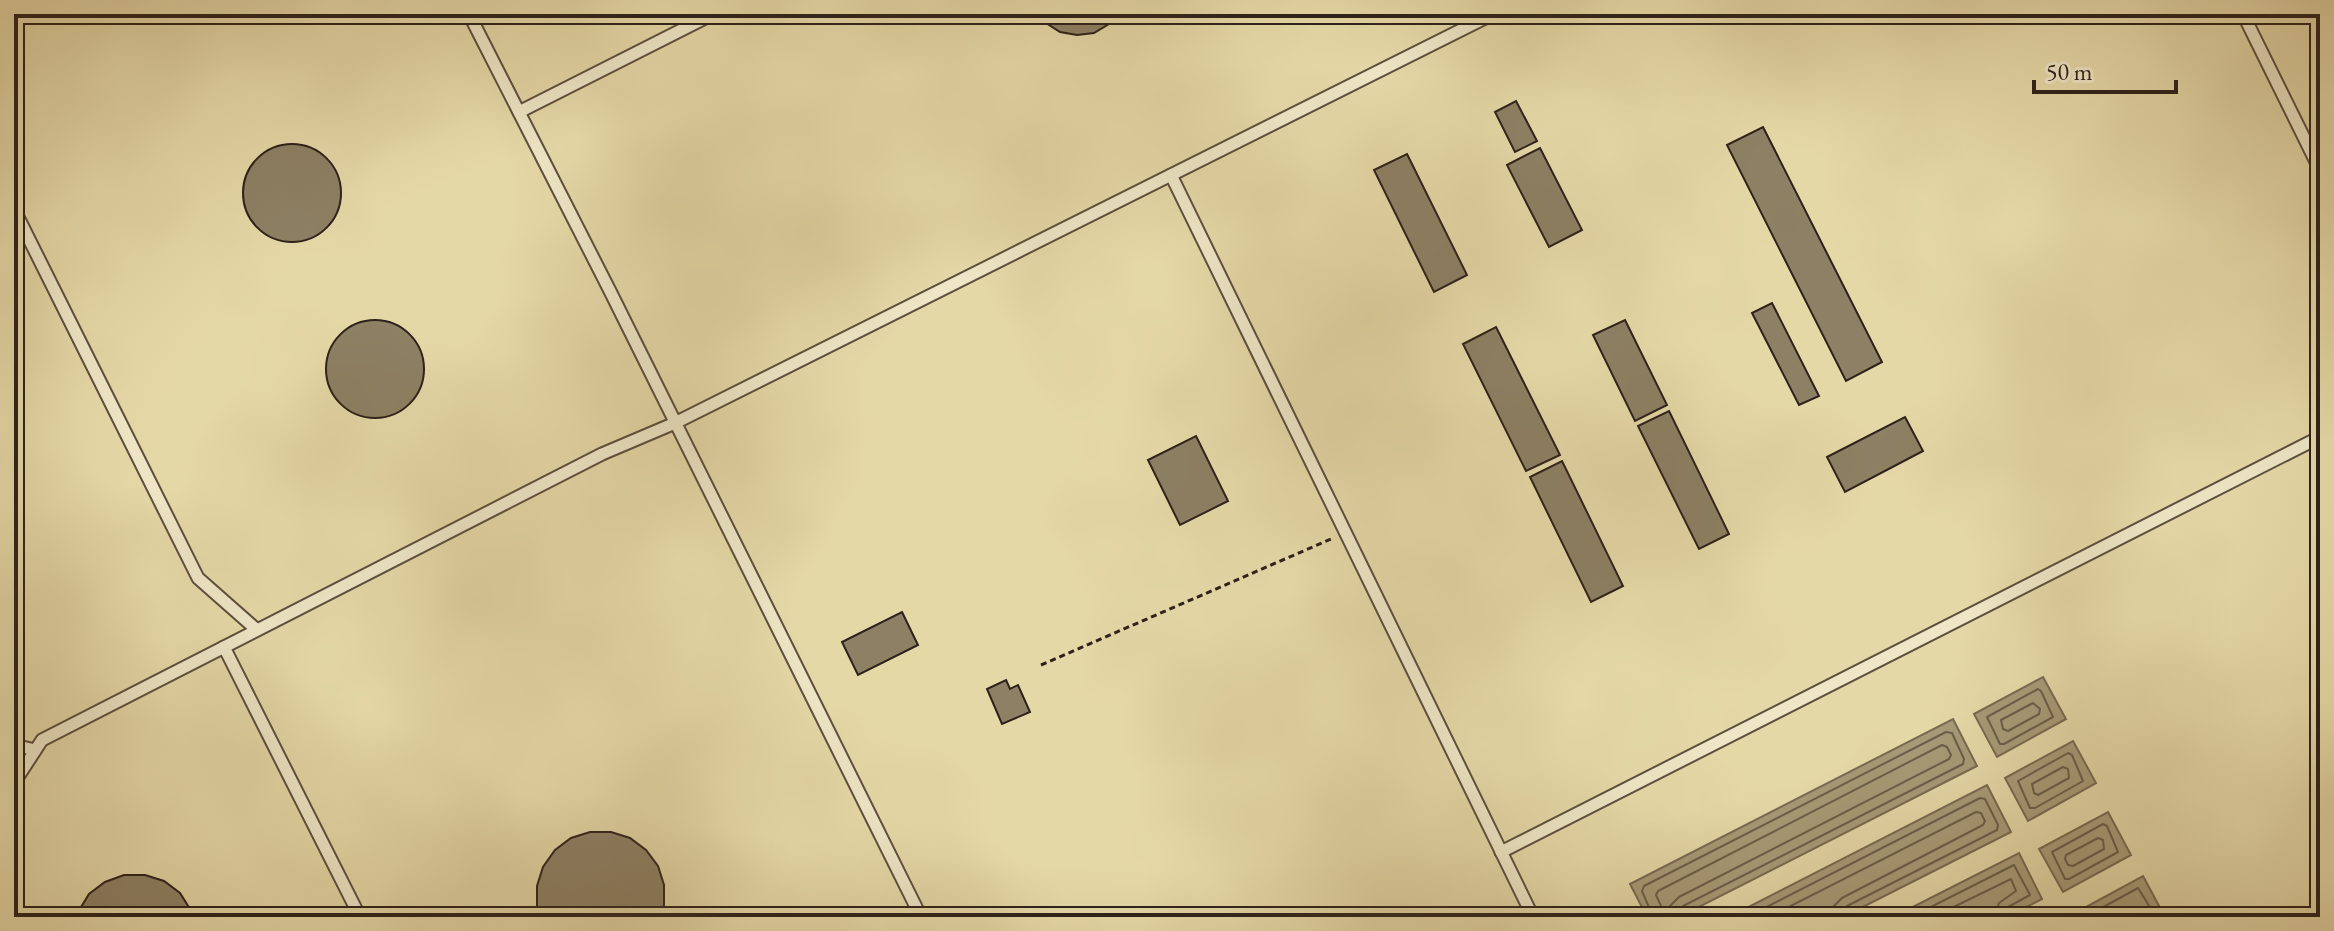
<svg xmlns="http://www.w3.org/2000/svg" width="2334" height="931" font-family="'EB Garamond',serif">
<rect width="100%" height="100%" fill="#e5d8a7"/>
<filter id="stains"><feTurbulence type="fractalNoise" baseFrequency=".0025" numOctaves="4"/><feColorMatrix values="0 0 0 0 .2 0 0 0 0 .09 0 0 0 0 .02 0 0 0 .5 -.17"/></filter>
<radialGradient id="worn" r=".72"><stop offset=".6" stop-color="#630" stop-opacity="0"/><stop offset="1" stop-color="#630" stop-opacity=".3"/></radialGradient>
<g fill="#a79a77" stroke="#776a52" stroke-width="2">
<path d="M2043,677l23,42 -69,38 -23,-43z"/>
<path d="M1953,719l24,47 -298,151h-32l-17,-33z"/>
<path d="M2073,741l23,42 -68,38 -23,-43z"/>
<path d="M1987,785l24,47 -168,85h-114z"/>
<path d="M2108,812l23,43 -68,37 -24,-43z"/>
<path d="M2019,853l23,46 -35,18h-114z"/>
<path d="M2143,876l22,41h-88l-2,-4z"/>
</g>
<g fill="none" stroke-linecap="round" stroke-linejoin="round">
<g stroke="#6a5e49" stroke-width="2">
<path d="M2038,689l3,2 12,26 -49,27h-4l-13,-27z"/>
<path d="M2033,703l7,6 -1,5 -31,17 -5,-2 -2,-9z"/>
<path d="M1942,745l5,2 4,8 -2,4 -270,138 -12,12 -5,-1 -6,-13 2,-4z"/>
<path d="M2068,753l4,2 11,26 -48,27h-5l-12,-27z"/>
<path d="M2063,767l5,2 1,9 -31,17 -4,-2 -2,-9z"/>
<path d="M2103,824l4,2 11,26 -49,27h-4l-13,-27z"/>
<path d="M2098,838l5,2 1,9 -31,17 -5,-1 -3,-6 1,-4z"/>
<path d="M1653,917l-11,-26 2,-5 302,-154 6,1 12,26 -1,5 -280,142 -4,5 -1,6"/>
<path d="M1747,917l233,-119 5,1 13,26 -1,5 -150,76 -5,11"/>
<path d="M1769,917l207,-105 5,1 4,8 -2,4 -141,73 -8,8 -2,11"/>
<path d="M1911,917l103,-52 16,30 -22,12 -3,10"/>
<path d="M1933,917l78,-38 5,12 -17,12 -4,14"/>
<path d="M2085,917l53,-29 18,29"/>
</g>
</g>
<g fill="#8d8064" stroke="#2e211b" stroke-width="2">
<path d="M1038,14h80l-9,10 -15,9 -17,2 -17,-3 -14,-9z"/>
<path d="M1516,101l21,40 -22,11 -20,-40z"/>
<path d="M1763,127l119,235 -36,19 -119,-236z"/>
<circle cx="292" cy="193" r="49"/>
<path d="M1540,148l42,82 -33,17 -42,-82z"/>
<path d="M1407,154l60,121 -33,17 -60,-122z"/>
<path d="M1772,303l47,93 -20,9 -47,-92z"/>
<circle cx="375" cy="369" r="49"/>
<path d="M1625,320l42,85 -32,16 -42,-86z"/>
<path d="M1496,327l64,128 -34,16 -63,-127z"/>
<path d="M1669,411l60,123 -30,15 -61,-123z"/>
<path d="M1905,417l18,34 -78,41 -18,-35z"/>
<path d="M1196,436l32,65 -48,24 -32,-65z"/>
<path d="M1562,461l61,125 -32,16 -61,-125z"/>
<path d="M14,487l8,21 1,22 -9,23z"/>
<path d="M902,612l16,33 -60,30 -16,-33z"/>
<path d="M1006,680l4,9 8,-4 12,27 -28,12 -15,-35z"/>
<path d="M590,832h21l19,6 16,12 12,16 6,19v20l-4,12h-119l-4,-8v-23l6,-19 12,-17 16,-12z"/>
<path d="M124,875h21l19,6 16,12 15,24h-120l14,-23 16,-12z"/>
</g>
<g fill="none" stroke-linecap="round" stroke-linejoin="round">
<defs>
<g id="service">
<path d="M469,14l142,279 310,624"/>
<path d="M2243,14l77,156"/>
<path d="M519,112l194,-98"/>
<path d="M1171,175l362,742"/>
<path d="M14,209l184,369 59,52"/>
<path d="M224,647l136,270"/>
<path d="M14,745l21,5"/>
<path d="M14,783l28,-43 560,-286 73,-31 818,-409"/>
<path d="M1501,852l819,-415"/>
</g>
</defs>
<use href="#service" stroke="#5c4f3e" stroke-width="15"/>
<path stroke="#2e211b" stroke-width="3" stroke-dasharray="6 4" stroke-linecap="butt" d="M1041,665l290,-126"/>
<use href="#service" stroke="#eee6c6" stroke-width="11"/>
</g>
<rect width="2334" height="931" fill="none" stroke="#e5d8a7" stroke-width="48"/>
<rect x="16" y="16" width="2302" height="899" fill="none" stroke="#2e211b" stroke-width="4"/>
<rect x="24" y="24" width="2286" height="883" fill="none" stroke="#2e211b" stroke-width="2"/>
<path d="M2034 80v12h142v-12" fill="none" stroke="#2e211b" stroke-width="4"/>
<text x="2046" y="80" font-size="24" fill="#2e211b" stroke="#eee6c6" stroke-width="6" paint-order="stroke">50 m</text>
<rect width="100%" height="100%" filter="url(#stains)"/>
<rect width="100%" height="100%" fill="url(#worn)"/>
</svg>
